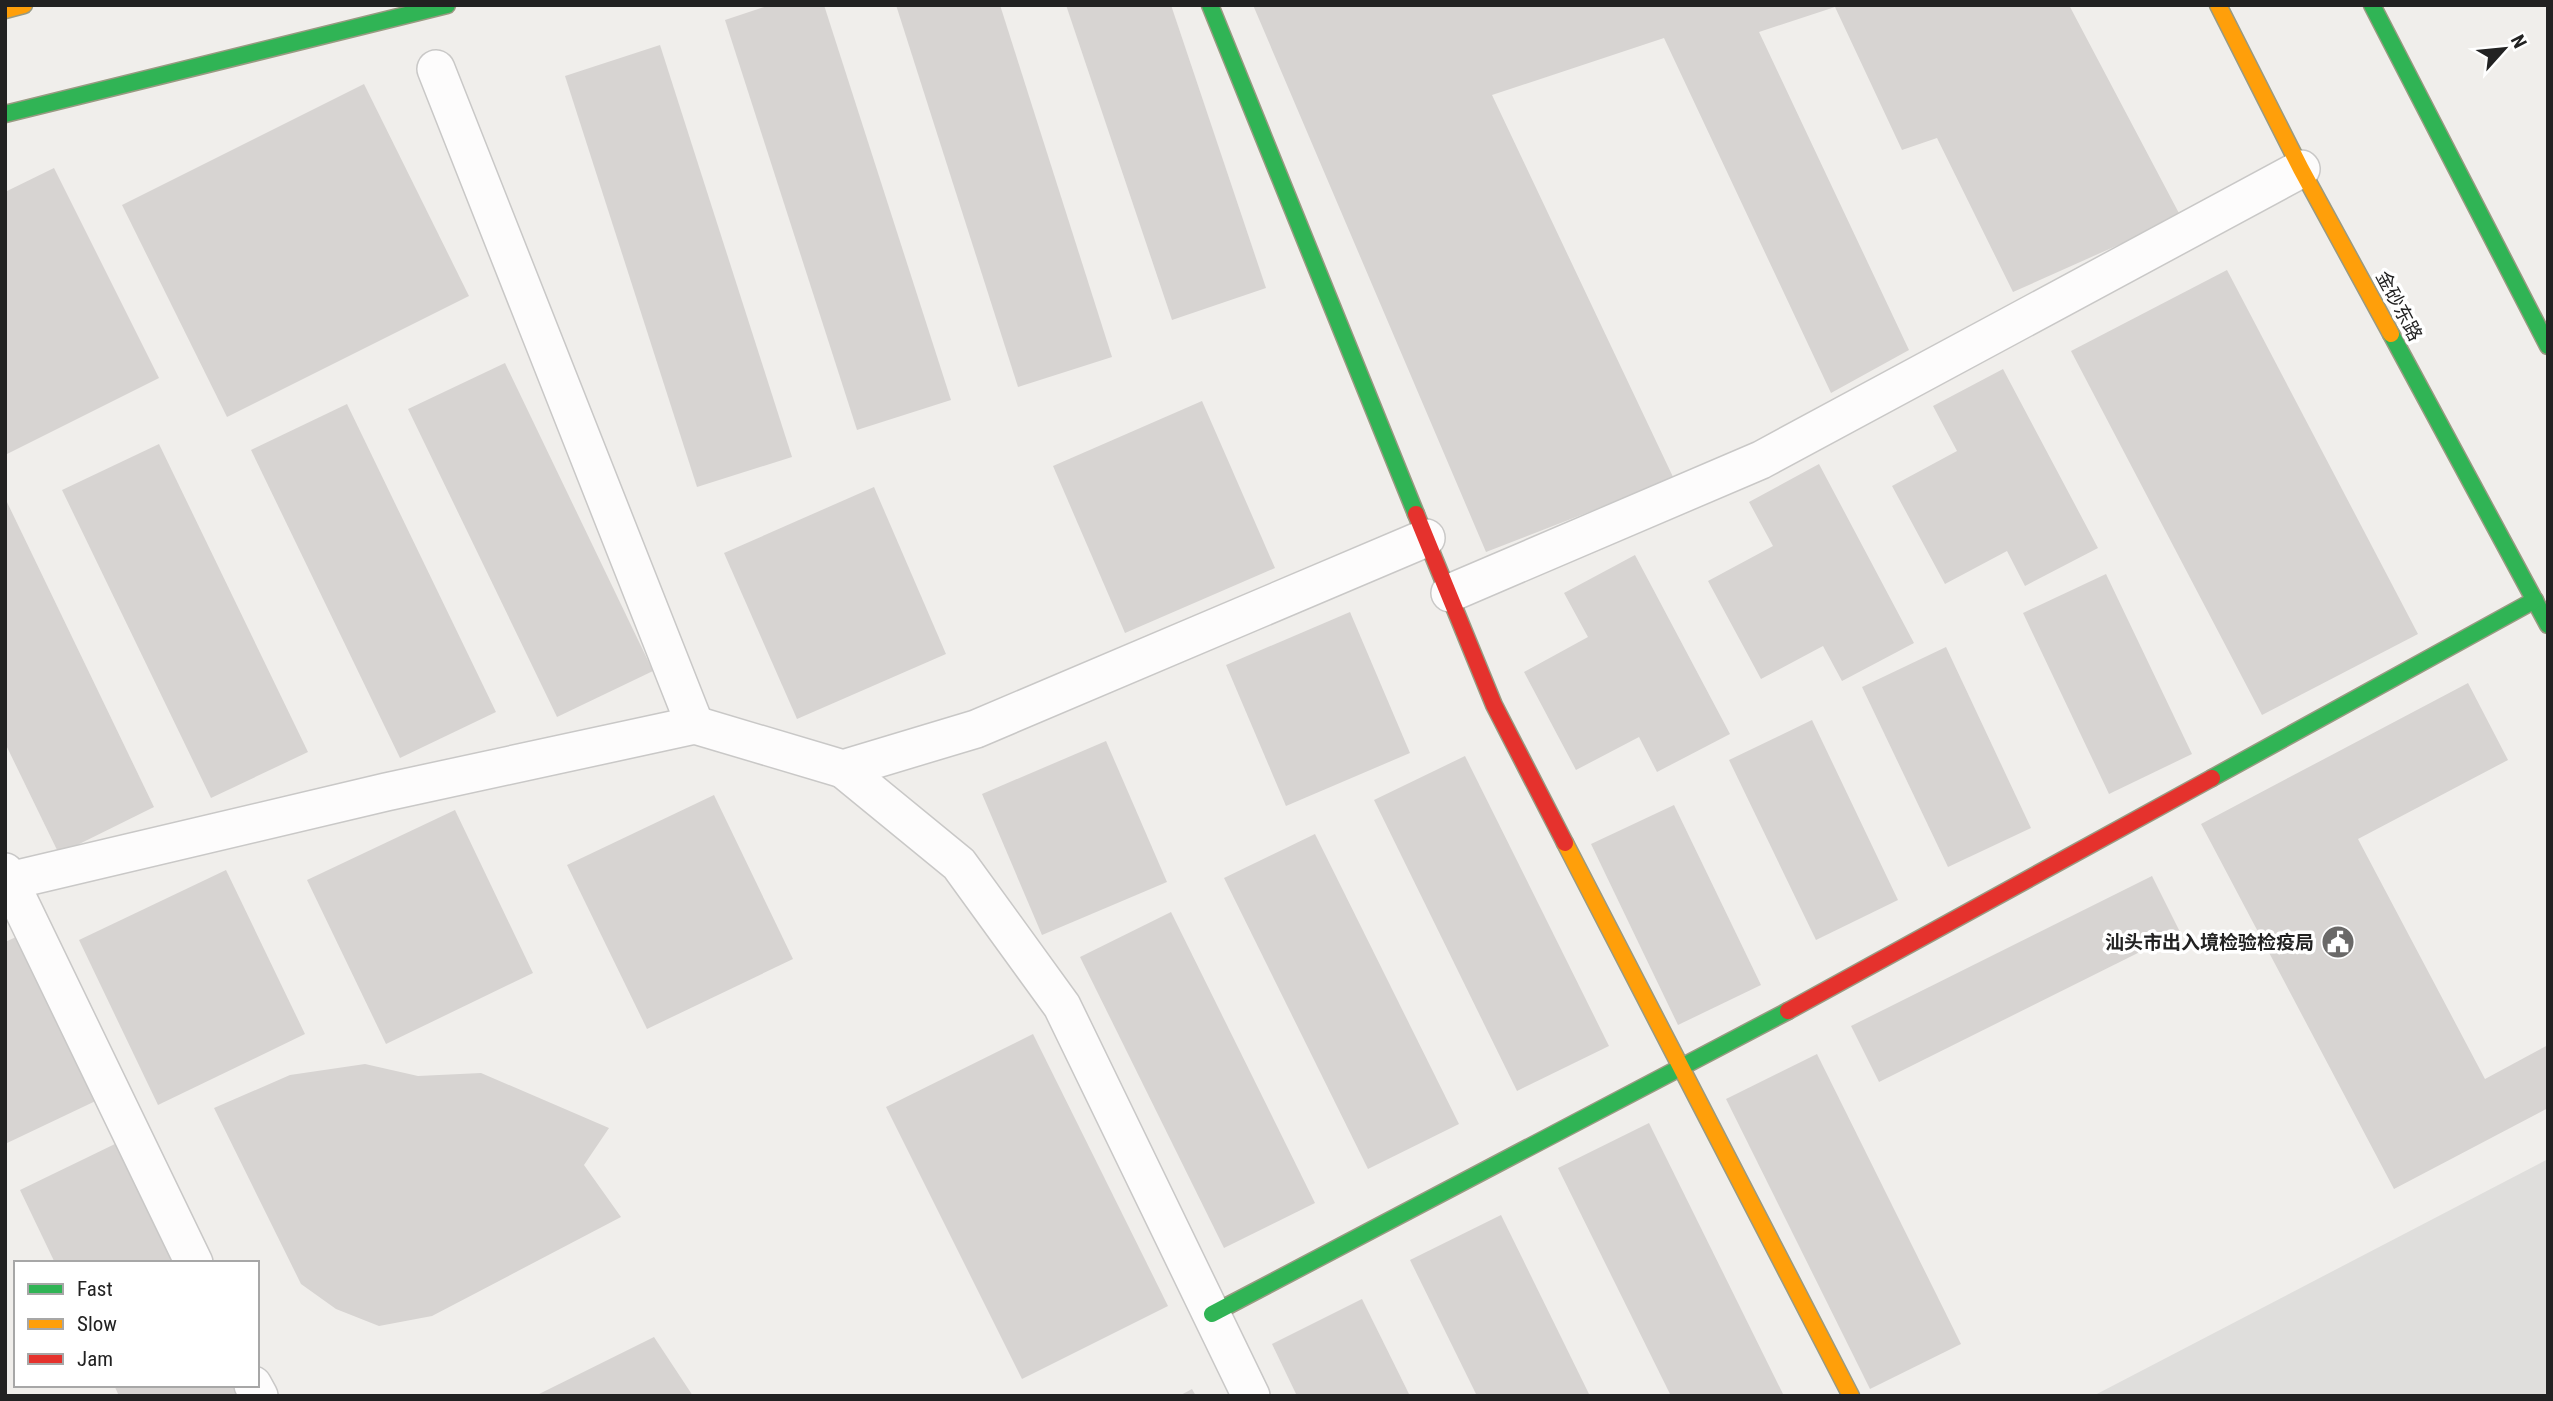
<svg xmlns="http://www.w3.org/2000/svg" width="2553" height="1401" font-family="'Roboto Condensed','Noto Sans SC',sans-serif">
<rect width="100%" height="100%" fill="#f0eeeb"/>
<path fill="#dfdedc" d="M2548,1159v237h-455z"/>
<g fill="#d7d4d2">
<path d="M770,5h54l127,395 -94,30 -132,-410z"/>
<path d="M896,5h104l112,352 -94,30z"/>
<path d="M1066,5h105l95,283 -94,32z"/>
<path d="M1253,5h816l112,212 -168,75 -76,-154 -35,12 -67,-143 -76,25 150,318 -78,43 -167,-355 -172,57 182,384 -188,73z"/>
<path d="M660,45l132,412 -95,30 -132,-411z"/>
<path d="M364,84l105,212 -242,121 -105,-212z"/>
<path d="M54,168l105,210 -154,77v-263z"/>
<path d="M2227,270l191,364 -156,81 -191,-364z"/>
<path d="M505,363l148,308 -96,46 -149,-308z"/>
<path d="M2003,369l95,179 -73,38 -18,-35 -62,33 -53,-98 65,-35 -24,-45z"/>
<path d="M1202,401l73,167 -150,65 -72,-167z"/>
<path d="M347,404l149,308 -96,46 -149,-308z"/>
<path d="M159,444l149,308 -97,46 -149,-308z"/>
<path d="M1819,464l95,179 -72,38 -19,-35 -62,33 -53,-98 65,-35 -24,-44z"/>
<path d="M874,487l72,167 -149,65 -73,-166z"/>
<path d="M5,498l149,309 -95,47 -54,-111z"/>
<path d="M1635,555l95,179 -73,38 -18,-35 -63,33 -52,-98 64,-35 -24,-44z"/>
<path d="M2106,574l86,180 -83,40 -86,-181z"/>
<path d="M1350,612l60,141 -124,53 -60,-141z"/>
<path d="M1946,647l85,181 -83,39 -86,-180z"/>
<path d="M2468,683l40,77 -150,79 127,240 63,-34v63l-154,81 -193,-365z"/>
<path d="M1812,720l86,180 -82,40 -87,-180z"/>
<path d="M1106,741l61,141 -125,53 -60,-141z"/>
<path d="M1465,756l144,290 -92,45 -143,-291z"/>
<path d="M714,795l79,164 -146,70 -80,-164z"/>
<path d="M1674,805l87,180 -83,40 -87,-181z"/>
<path d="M455,810l78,163 -147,71 -79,-164z"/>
<path d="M1315,834l144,290 -91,45 -144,-291z"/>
<path d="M226,870l79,164 -147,71 -79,-165z"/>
<path d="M2152,876l28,56 -301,150 -28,-56z"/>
<path d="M1171,912l144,291 -91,45 -144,-291z"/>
<path d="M25,933l79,164 -99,47v-202z"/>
<path d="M1033,1034l135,272 -146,73 -136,-272z"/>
<path d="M1817,1054l144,290 -91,45 -144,-290z"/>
<path d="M365,1064l53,12 63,-3 128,55 -25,37 37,52 -189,99 -53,10 -43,-17 -35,-25 -87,-176 76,-33z"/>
<path d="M1649,1123l135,273h-113l-113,-228z"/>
<path d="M117,1143l57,120h-119l-35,-73z"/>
<path d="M1501,1215l89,181h-113l-67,-136z"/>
<path d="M1362,1299l48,97h-113l-25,-52z"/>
<path d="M654,1337l39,59h-158z"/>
<path d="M114,1385h119l5,11h-119z"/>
<path d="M1192,1389l4,7h-17z"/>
</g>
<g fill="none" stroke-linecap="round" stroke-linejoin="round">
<defs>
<g id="street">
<path d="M436,69l259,656"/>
<path d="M1450,593l311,-133 540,-291"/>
<path d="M843,769l116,95 103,142 189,390"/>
<path d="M5,872l189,391"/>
<path d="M5,882l381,-90 309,-67 148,44 133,-40 450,-191"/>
<path d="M253,1385l6,11"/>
</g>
<g id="fast">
<path d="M1210,5l206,509"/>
<path d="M2372,5l176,341"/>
<path d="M5,114l442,-109"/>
<path d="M2391,334l157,291"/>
<path d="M2212,778l323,-178"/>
<path d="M1212,1314l576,-303"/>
</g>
<g id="slow">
<path d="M2218,5l83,164 90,165"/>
<path d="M5,10l19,-5"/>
<path d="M1565,843l286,553"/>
</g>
<g id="jam">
<path d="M1416,514l78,191 71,138"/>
<path d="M1788,1011l424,-233"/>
</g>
</defs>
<use href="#street" stroke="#c9c8c7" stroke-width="40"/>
<use href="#fast" stroke="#999a82" stroke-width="19"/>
<use href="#slow" stroke="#999a82" stroke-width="19"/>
<use href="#jam" stroke="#999a82" stroke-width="19"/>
<use href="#street" stroke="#fdfcfc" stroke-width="37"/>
<use href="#fast" stroke="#30b455" stroke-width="16"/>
<use href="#slow" stroke="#ff9f0a" stroke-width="16"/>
<use href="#jam" stroke="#e5322d" stroke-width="16"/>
</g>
<defs>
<symbol id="civic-disc" viewBox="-11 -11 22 22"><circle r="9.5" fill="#6a6968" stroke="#fff"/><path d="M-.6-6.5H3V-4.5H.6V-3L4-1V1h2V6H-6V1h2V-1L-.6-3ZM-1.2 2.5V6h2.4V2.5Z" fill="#fff"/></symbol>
</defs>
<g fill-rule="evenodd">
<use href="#civic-disc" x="2319" y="923" width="38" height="38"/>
</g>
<g text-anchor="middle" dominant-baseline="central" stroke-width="7" stroke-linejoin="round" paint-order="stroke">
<g font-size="19" fill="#222" stroke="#fff">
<text transform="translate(2399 306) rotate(62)">金砂东路</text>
</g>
<g font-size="19" font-weight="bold" fill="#222" stroke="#fff" text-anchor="end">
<text x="2314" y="942">汕头市出入境检验检疫局</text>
</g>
</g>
<rect width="2553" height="1401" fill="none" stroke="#222222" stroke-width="14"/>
<rect x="14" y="1261" width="245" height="126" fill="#ffffff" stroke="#a7a7a7" stroke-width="2"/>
<rect x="28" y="1284" width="35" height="10" fill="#30b455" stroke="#a7a7a7" stroke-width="2"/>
<text x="77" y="1296" font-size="21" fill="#222222">Fast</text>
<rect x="28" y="1319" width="35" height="10" fill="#ff9f0a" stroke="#a7a7a7" stroke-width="2"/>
<text x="77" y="1331" font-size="21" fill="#222222">Slow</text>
<rect x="28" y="1354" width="35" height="10" fill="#e5322d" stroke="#a7a7a7" stroke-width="2"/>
<text x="77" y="1366" font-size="21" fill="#222222">Jam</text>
<g transform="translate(2504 49) rotate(63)" stroke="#ffffff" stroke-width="5" paint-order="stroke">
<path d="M0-5L12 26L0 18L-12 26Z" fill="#222222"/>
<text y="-10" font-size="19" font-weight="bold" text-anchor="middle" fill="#222222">N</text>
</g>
</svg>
